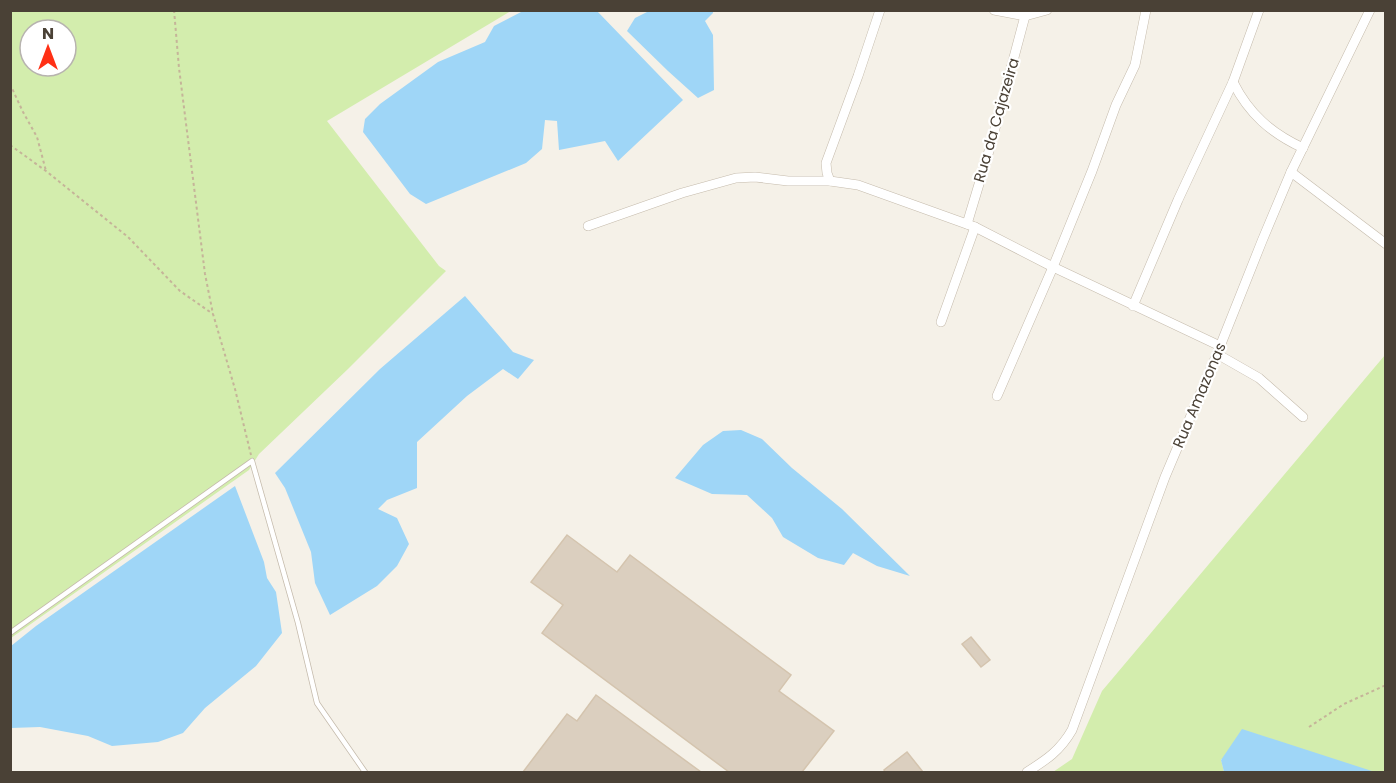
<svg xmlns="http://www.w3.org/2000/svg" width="1396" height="783" font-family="Poppins,sans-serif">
<rect width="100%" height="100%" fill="#f5f1e8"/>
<g fill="#d3edad" fill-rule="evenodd">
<path d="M11,11h500l-184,110 112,145 7,5 -98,98 -89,85 -10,16 -238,168zM30,30h36v36h-36z"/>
<path d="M1385,355v417l-164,-13 3,13h-171l19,-13 30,-68z"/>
</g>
<g fill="#9fd6f7">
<path d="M523,11h74l86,89 -65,61 -13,-20 -46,9 -2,-29 -12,-1 -3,29 -16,14 -100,41 -16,-10 -47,-62 2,-13 15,-15 58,-42 47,-20 9,-16z"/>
<path d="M649,11h64v2l-8,8 8,14 1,55 -16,8 -30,-27 -41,-40 8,-13z"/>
<path d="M465,296l48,56 21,8 -16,19 -15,-10 -36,27 -50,46v46l-30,12 -9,9 19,9 12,26 -12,22 -20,20 -47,29 -15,-32 -4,-31 -26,-64 -10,-15 105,-104z"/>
<path d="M741,430l21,9 30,29 50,41 68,67 -33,-10 -24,-13 -9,12 -26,-7 -35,-21 -11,-19 -25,-23 -35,-1 -37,-16 28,-33 20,-14z"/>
<path d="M235,486l29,76 3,16 9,14 6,41 -26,33 -51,42 -22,25 -25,9 -46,4 -24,-10 -48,-9 -29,1v-82l25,-20z"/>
<path d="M1242,729l133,43h-151l-3,-12z"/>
</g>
<g fill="#dbcfbf" stroke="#d4c4ae" stroke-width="1.5">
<path d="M567,535l50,37 13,-17 161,120 -12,16 55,40 -32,41h-73l-187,-139 21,-28 -32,-23z"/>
<path d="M971,637l19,23 -9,7 -19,-23z"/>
<path d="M596,695l105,77h-178l44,-58 10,7z"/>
<path d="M907,752l16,20h-38l-1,-2z"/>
</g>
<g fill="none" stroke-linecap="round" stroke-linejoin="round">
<defs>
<path id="lane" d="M10,633l242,-172 46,162 19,80 48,69"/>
<g id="street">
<path d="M994,10l31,6 22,-6"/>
<path d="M1233,82c16,32 38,51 70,66"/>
<path d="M1291,172l95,72"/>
<path d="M830,181l-3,-8 -1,-10 32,-87 22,-66"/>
<path d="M967,224l22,-73 36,-135"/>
<path d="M588,226l94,-33 54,-15 19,-1 33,4h42l28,4 117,42 78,40 167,79"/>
<path d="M1133,306l45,-106 55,-118 26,-72"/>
<path d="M941,322l34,-95"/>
<path d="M1217,354l42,24 44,39"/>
<path d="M997,396l56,-129 39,-96 24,-66 19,-40 11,-55"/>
<path d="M1027,772c19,-12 33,-21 45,-42l93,-253 52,-123 45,-113 29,-69 79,-162"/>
</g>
</defs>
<use href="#lane" stroke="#c5bbac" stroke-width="6"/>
<use href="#street" stroke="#c5bbac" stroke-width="10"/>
<g stroke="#c5b499" stroke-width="2" stroke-dasharray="3 3" stroke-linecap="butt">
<path d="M174,10l5,58 26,206 8,40 22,75 16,66"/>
<path d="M10,84l13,28 14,25 9,34"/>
<path d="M10,145l36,26 82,66 52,54 33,23"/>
<path d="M1309,727l35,-23 42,-19"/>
</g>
<use href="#lane" stroke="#fff" stroke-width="4.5"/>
<use href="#street" stroke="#fff" stroke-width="9"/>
</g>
<g text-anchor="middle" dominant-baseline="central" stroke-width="4.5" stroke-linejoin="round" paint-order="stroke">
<g font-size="15" fill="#4a4136" stroke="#fff">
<text transform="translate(996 120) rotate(-74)">Rua da Cajazeira</text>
<text transform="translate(1199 395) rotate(-67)">Rua Amazonas</text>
</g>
</g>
<rect width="1396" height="783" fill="none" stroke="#4a4136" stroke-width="24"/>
<g transform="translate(48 48)"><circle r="28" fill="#ffffff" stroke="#b7b3af" stroke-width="1.5"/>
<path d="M0-4.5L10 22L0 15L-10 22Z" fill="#ff3015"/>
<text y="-9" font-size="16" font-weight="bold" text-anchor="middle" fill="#4a4136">N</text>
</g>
</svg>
